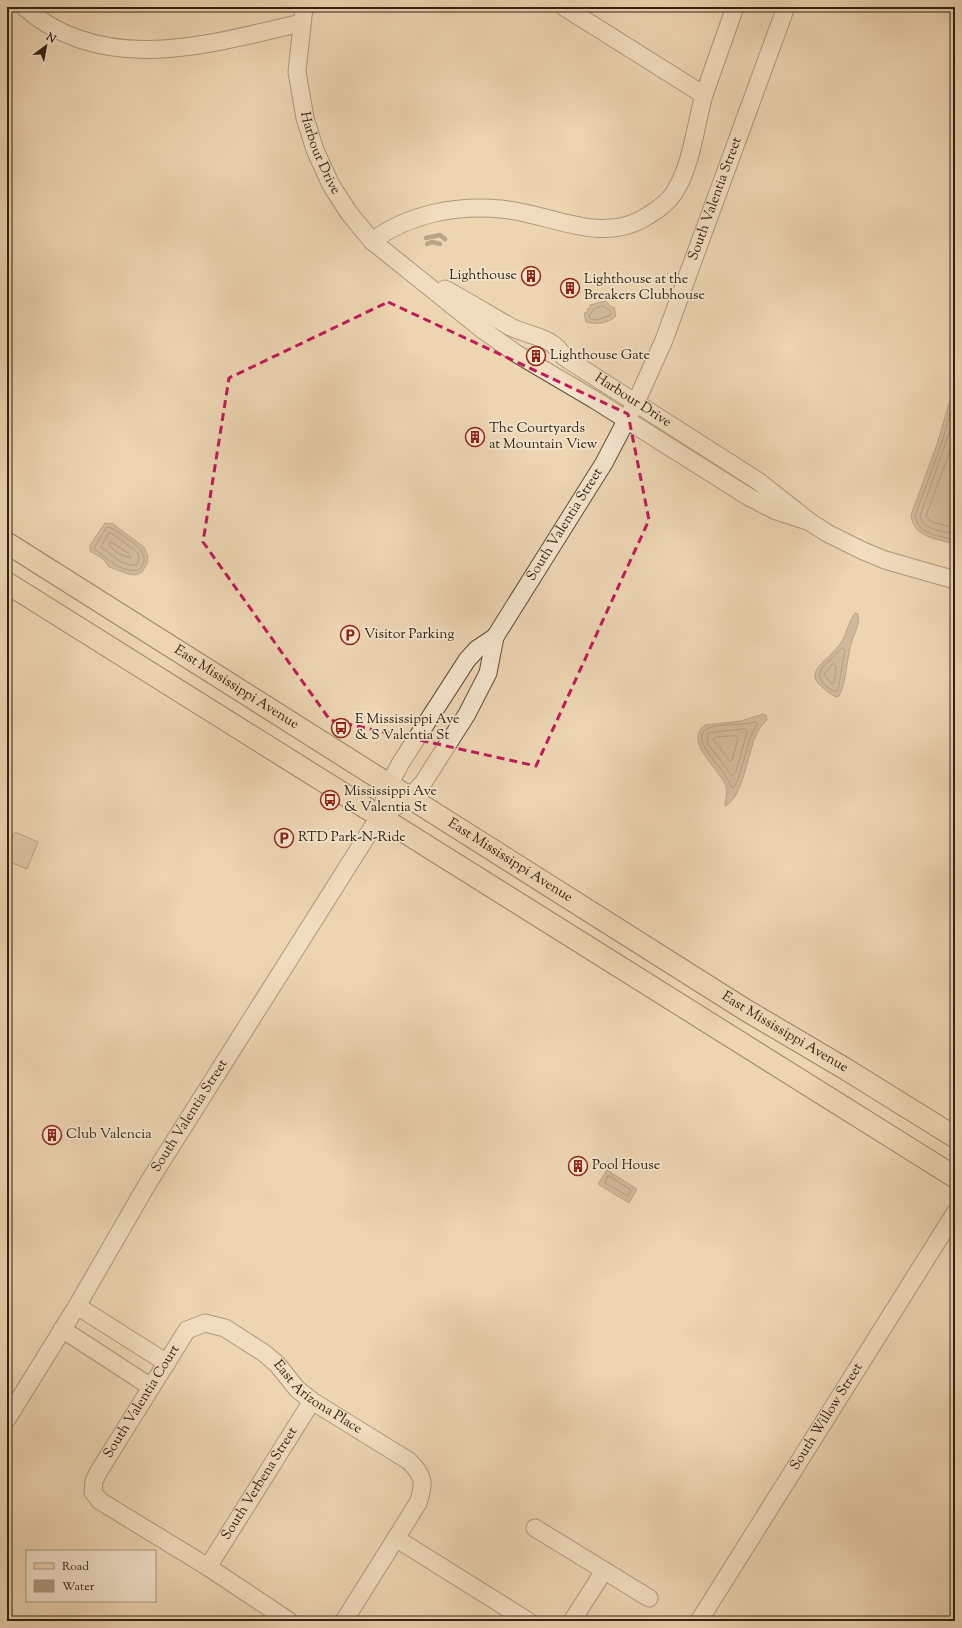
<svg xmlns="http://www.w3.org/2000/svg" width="962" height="1628" font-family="'Sorts Mill Goudy',serif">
<rect width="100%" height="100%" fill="#edd5b2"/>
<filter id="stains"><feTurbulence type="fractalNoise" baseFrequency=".005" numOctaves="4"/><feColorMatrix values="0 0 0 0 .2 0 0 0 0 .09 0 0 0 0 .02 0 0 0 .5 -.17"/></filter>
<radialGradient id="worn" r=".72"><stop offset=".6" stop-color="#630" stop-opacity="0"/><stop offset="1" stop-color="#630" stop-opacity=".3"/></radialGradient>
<path fill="#cdb797" stroke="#7e6c54" d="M15,832l23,10 -11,27 -20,-8v-11z"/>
<g fill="#ad987c" stroke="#7b6952">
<path d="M606,301l5,6h3l2,9c-7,7 -20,9 -30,6l-2,-9 4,-1 -1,-3 3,-1v-3z"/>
<path d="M955,384v160c-17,-5 -42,-6 -44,-29l26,-71z"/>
<path d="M105,523l8,1 31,23 4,9 -1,8 -5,8 -6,3 -8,-1 -19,-7 -6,-8 -13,-8v-6z"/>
<path d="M855,613l3,1c2,10 -3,18 -6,27 -6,18 -5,40 -13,55l-3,1c-40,-24 -14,-29 4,-53 7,-10 8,-22 15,-31z"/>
<path d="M763,714l3,1 1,5c-4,4 -8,9 -11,15 -8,17 -13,63 -31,71 0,-7 3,-13 1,-19 -5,-18 -44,-45 -21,-62l36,-4z"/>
<path d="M607,1170l30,19 -8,14 -31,-19z"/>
</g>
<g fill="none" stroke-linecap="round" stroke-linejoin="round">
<g stroke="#6e5d47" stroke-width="1">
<path d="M603,306l8,6v3l-14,5 -7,-1 -1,-3 5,-7z"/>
<path d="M955,397l-14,48 -26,71c3,19 25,20 40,24"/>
<path d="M955,416l-35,100c4,15 23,15 35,18"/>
<path d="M955,437l-29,79 6,6 23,6"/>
<path d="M107,527c6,0 12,6 17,9 11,8 28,19 16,33 -17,7 -34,-12 -46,-20z"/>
<path d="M111,533l26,19 2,5 -2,8c-14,2 -26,-11 -36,-18l7,-13z"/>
<path d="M111,542l17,11 3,5 -14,-5 -8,-8z"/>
<path d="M842,648l3,2 -7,40 -3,2 -12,-8 -4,-9 3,-7z"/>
<path d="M833,664l3,2 -2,17 -2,1 -8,-9z"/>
<path d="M755,722l2,2c-12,20 -12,43 -23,63l-2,1c-3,-5 -5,-11 -9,-16 -5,-8 -35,-37 -14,-44 14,-5 31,-2 46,-6z"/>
<path d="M745,729l2,3 -11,40 -4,4 -24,-32 -1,-6 2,-5z"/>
<path d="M736,736l2,3 -6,21 -2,1 -17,-22 3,-2z"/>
<path d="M609,1176l22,14 -3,6 -23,-13 2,-6z"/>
</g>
<g stroke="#7b6952" stroke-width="4.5">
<path d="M426,238l14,-3 5,4"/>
<path d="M427,244l5,-2 8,2"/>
</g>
<defs>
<g id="minor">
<path d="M24,7c79,70 187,37 277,16"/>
<path id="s1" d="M304,7l-7,65 8,46 10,32 16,35 18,28 23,28 111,89 34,24 78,46 154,97 27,14 34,11"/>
<path d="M564,7l140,88"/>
<path d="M372,241c37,-27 83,-36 129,-32 50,4 101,38 148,6 10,-6 19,-13 25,-22 18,-28 21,-66 30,-98 10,-29 21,-59 31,-88"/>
<path id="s2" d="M445,289c22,12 43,25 64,37 20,11 43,9 55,31l194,124 52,41 17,11 34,17 24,10 70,20"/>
<path id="s3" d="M379,817l30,-19 14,-15 44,-69 21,-41 7,-36 109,-174 33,-63 27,-60 122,-333"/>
<path d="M77,1306l90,57"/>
<path d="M62,1329l89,58"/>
<path id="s4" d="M7,1419l70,-113 71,-123 231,-366 10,-32 11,-21 67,-104 10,-11 18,-12"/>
<path d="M535,1528l114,70"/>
<path d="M397,1539l131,82"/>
<path id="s5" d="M208,1567l104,-166"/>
<path id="s6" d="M289,1621l-81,-54 -108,-66 -7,-9 1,-11 5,-10 88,-141 18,-7 20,5 39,25 13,11 20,25 15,12 97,60c15,15 16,22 9,42l-74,118"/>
<path d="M572,1621l32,-50"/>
<path id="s7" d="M699,1621l256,-408"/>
</g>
<g id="major">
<path id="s8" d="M7,543l737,466 100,59 111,69"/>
<path d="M7,583l948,594"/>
</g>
</defs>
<use href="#minor" stroke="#5f4f3a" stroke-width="19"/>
<use href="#major" stroke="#302212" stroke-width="23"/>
<use href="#minor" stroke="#f3e4cd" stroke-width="17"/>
<use href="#major" stroke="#edd5b2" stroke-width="21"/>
</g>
<path d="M0 0H962V1628H0ZM388,302l240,112 21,106 -113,246 -206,-46 -127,-178 26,-164z" fill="#edd5b2" fill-opacity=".55" fill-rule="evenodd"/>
<path fill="none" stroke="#c2185b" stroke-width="3" stroke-dasharray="8 5" stroke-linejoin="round" d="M388,302l240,112 21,106 -113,246 -206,-46 -127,-178 26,-164z"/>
<defs>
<symbol id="building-ring" viewBox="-11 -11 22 22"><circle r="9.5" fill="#f3e4cd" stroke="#8f2418" stroke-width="1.5"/><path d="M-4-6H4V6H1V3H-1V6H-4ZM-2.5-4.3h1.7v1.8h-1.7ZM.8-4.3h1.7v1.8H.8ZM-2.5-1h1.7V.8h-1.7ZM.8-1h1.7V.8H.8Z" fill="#8f2418"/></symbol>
<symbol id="parking-ring" viewBox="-11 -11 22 22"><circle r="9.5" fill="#f3e4cd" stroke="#8f2418" stroke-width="1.5"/><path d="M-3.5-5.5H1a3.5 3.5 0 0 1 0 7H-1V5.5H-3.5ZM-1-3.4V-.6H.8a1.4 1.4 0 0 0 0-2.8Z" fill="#8f2418"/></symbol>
<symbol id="bus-ring" viewBox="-11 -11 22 22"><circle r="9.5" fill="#f3e4cd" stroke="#8f2418" stroke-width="1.5"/><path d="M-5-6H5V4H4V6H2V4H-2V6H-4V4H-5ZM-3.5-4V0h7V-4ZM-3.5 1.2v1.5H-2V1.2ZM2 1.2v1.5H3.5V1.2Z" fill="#8f2418"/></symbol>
</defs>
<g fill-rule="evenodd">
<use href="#building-ring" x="520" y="265" width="22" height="22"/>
<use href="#building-ring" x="559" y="277" width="22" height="22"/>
<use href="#building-ring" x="525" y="345" width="22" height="22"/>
<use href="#building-ring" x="464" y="426" width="22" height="22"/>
<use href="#parking-ring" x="339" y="624" width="22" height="22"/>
<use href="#bus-ring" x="330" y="717" width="22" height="22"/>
<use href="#bus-ring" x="319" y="789" width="22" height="22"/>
<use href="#parking-ring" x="273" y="827" width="22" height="22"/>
<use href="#building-ring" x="41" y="1124" width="22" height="22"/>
<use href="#building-ring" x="567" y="1155" width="22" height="22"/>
</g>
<g text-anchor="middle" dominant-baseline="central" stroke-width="3.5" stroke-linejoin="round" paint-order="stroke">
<g font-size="14" fill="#302212" stroke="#f3e4cd">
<text stroke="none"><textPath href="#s1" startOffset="150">Harbour Drive</textPath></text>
<text stroke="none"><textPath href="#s3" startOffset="713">South Valentia Street</textPath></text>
<text stroke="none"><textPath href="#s2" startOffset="220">Harbour Drive</textPath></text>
<text stroke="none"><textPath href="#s3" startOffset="353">South Valentia Street</textPath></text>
<text stroke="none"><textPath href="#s8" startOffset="271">East Mississippi Avenue</textPath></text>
<text stroke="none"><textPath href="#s8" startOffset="595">East Mississippi Avenue</textPath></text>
<text stroke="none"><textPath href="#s8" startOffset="919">East Mississippi Avenue</textPath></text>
<text stroke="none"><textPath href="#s4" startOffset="354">South Valentia Street</textPath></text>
<text stroke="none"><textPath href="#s6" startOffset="580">East Arizona Place</textPath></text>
<text stroke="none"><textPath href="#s6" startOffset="339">South Valentia Court</textPath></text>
<text stroke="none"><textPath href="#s7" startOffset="241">South Willow Street</textPath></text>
<text stroke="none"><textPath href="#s5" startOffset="98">South Verbena Street</textPath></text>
</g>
<g font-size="14" fill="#302212" stroke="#f3e4cd" text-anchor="start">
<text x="517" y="276" text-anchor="end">Lighthouse</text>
<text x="584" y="280">Lighthouse at the<tspan x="584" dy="16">Breakers Clubhouse</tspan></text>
<text x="550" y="356">Lighthouse Gate</text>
<text x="489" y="429">The Courtyards<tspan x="489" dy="16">at Mountain View</tspan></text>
<text x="364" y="635">Visitor Parking</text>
<text x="355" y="720">E Mississippi Ave<tspan x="355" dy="16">&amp; S Valentia St</tspan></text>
<text x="344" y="792">Mississippi Ave<tspan x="344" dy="16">&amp; Valentia St</tspan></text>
<text x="298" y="838">RTD Park-N-Ride</text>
<text x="66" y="1135">Club Valencia</text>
<text x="592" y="1166">Pool House</text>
</g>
</g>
<rect width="962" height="1628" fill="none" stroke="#edd5b2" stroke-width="24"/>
<rect x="8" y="8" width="946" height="1612" fill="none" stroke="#302212" stroke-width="2"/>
<rect x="12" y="12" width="938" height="1604" fill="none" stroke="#302212"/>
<rect x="26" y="1550" width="130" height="52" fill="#f3e4cd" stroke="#a59682"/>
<rect x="34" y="1563" width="20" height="6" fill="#edd5b2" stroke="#a59682"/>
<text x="62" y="1570" font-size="12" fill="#302212">Road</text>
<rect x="34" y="1580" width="20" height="12" fill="#ad987c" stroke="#a59682"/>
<text x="62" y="1590" font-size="12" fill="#302212">Water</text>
<g transform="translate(46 46) rotate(32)" stroke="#f3e4cd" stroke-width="3" paint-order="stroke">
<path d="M0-3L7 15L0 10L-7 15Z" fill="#302212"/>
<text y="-6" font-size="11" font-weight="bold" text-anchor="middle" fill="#302212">N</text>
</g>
<rect width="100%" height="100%" filter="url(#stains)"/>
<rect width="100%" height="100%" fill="url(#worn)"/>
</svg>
